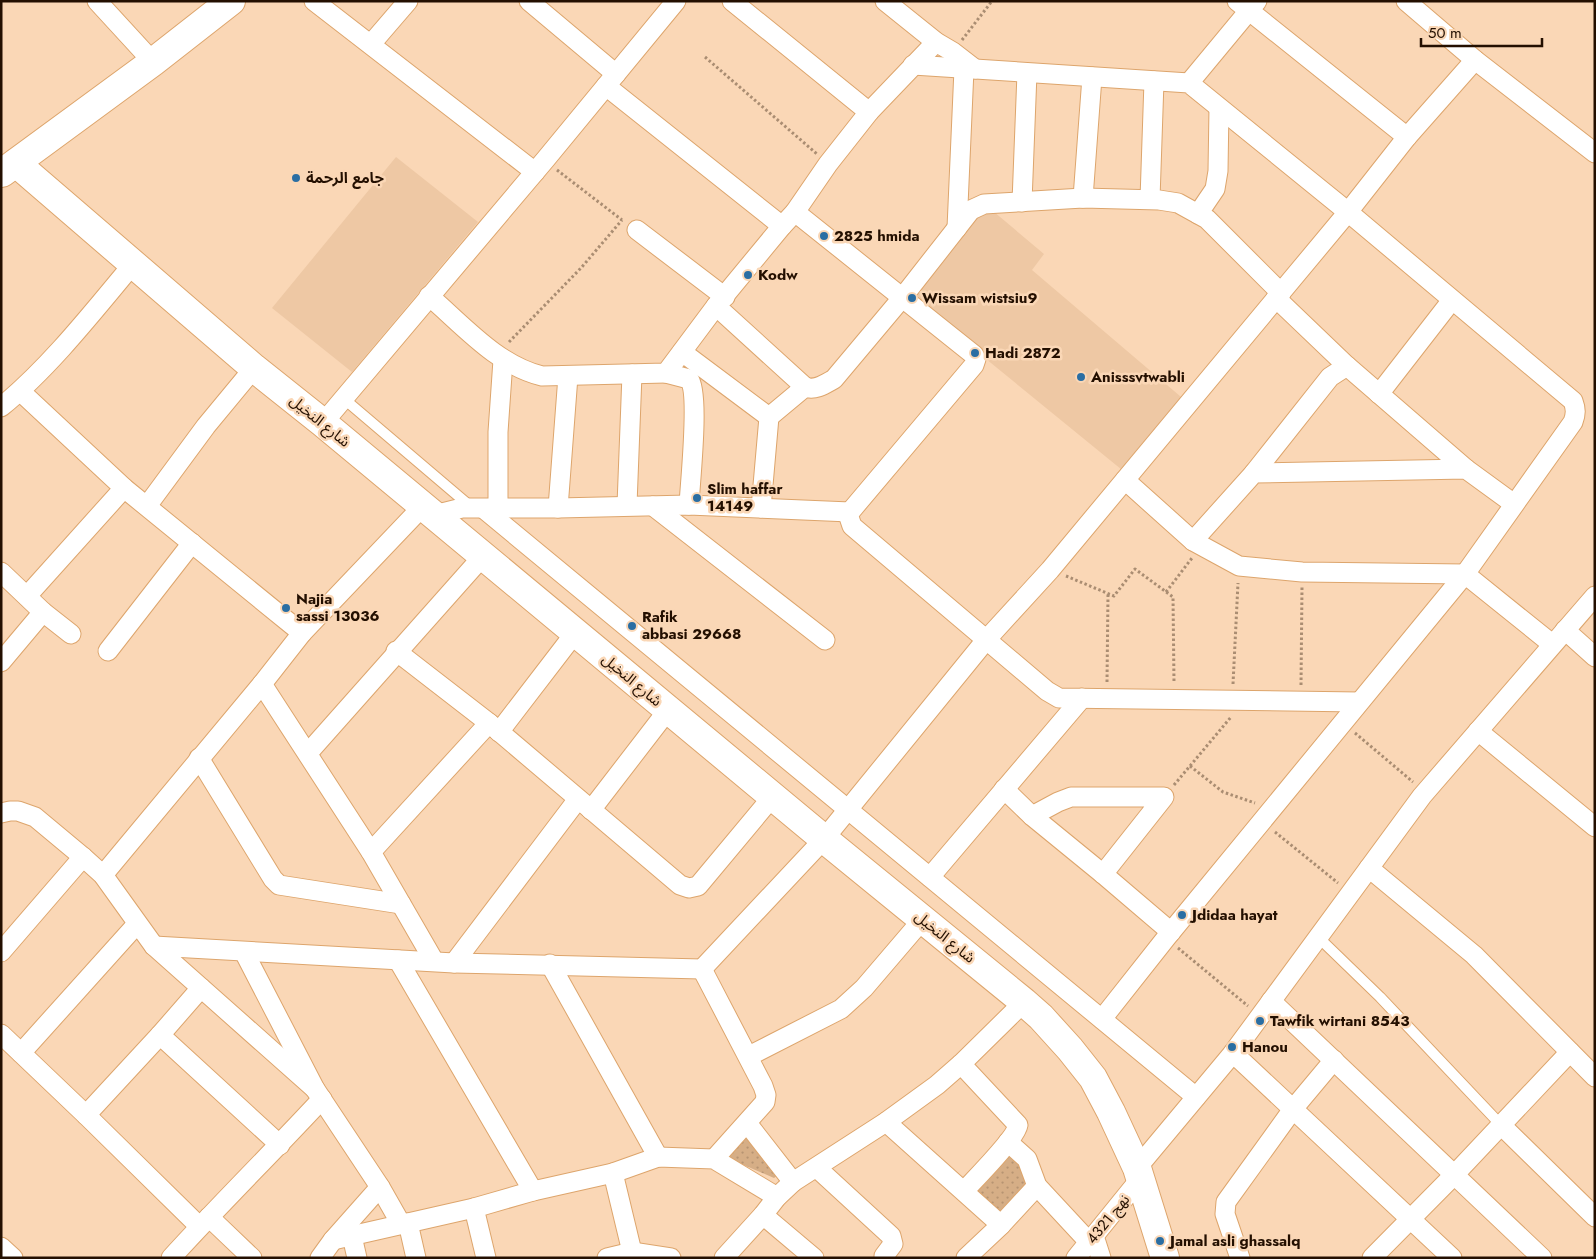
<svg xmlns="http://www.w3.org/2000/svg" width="1596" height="1259" font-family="Jost,'Noto Sans Arabic',sans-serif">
<defs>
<pattern id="grass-dots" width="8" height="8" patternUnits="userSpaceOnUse" patternTransform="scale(1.25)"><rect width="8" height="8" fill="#d6ae86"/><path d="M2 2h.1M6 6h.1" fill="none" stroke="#b79472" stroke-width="1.8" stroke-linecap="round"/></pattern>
</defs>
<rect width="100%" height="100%" fill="#fad7b6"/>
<g fill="#eec8a4">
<path d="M396,157l82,65 -126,150 -80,-64z"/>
<path d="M987,206l57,48 -12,16 155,132 -60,72 -217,-177z"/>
</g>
<g fill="url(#grass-dots)">
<path d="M751,1132l30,41 -7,5 -49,-21z"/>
<path d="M1008,1147l16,16 8,22 -32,34 -29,-27z"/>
</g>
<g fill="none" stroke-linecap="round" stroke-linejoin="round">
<defs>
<g id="service">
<path d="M343,398l127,108"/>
<path d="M1318,937l62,60 121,128"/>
</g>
<g id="minor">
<path d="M97,1l56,61"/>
<path d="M314,1l221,171"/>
<path d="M529,1l87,73"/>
<path d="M732,1l137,111"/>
<path d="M885,1l51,41 17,10 22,17"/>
<path d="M1237,1l170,136"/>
<path d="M1406,1l69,59 120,93"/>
<path d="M371,44l37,-43"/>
<path d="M913,65l276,18 159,129 225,189c3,8 3,13 0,21l-108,152 -299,364 -64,81"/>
<path d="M1189,83l68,-82"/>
<path d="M606,86l176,140"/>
<path d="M1083,198l9,-121"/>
<path d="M1150,199l4,-118"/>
<path d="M1022,202l5,-129"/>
<path d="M795,212l179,143 2,4 -2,6 -124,147 -1,5 3,9 195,165 12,7 300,4"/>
<path d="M1198,214l17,-25 3,-18 1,-63"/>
<path d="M957,228l7,-159"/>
<path d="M637,230l88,67"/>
<path d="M429,296c35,30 68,69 113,80l124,-3 50,-67 66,-80 13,-14 33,-48 41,-52 67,-70"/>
<path d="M1276,298l71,68"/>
<path d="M716,306l89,81"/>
<path d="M682,352l87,65 -8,91"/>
<path d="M666,373l23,6c11,14 1,104 0,126"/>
<path d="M20,391l104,97 178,145"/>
<path d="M1379,394l73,-94"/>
<path d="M1,407c48,-39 92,-95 132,-143"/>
<path d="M769,417l36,-30c10,4 20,-3 29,-8l68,-81 69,-88 13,-6 99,-6 76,2 19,3 29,16 74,74"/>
<path d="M323,423l222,-263 131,-159"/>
<path d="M1254,473l76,-96 17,-11 119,103"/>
<path d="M1125,480l68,61 46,25 63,6 163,2 87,70"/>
<path d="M627,505l5,-131"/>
<path d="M147,506l59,-80 48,-58"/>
<path d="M653,506l172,134"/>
<path d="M498,508v-76l5,-72"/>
<path d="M558,508l10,-132"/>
<path d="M484,509l712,588"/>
<path d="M434,515l28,-7h96l131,-3 161,7"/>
<path d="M1193,541l61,-68 212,-4 48,35"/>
<path d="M1,572l42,40 28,22"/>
<path d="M27,596l97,-108"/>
<path d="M1565,630l30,27"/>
<path d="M108,651l84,-108"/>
<path d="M396,651l93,72 191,162 9,3 9,-2 75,-90"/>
<path d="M1,662l42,-50"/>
<path d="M262,684l109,168 63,109"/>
<path d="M1478,731l117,96"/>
<path d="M499,732l76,-99"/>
<path d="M308,753l175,-197"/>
<path d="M199,758l74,121 6,6 122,19"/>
<path d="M1004,789l28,27 71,58 68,58"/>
<path d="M591,810l77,-100"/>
<path d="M1,813l9,-2h8l17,6 48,40 20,18 51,71 161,143"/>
<path d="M1032,816l26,-14 13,-5h93l-61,77"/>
<path d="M371,852l118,-129"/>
<path d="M1369,868l105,87 121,122"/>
<path d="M103,875l159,-191 40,-51 121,-127"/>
<path d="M930,877l152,-179"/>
<path d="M154,946l300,17 248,6 122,-130 162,-199 64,-70 298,-358 59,-75 68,-77"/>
<path d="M1,952l82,-95"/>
<path d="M244,952l71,137 65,98 21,37"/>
<path d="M398,960l135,231"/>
<path d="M454,963l124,-164"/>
<path d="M550,964l108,193"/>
<path d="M702,969l61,117 3,9 -1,7 -51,57"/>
<path d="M1271,1001l271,257"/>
<path d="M1,1034l85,81 113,111"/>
<path d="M160,1035l120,110"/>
<path d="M21,1053l116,-129"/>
<path d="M1233,1053l219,205"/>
<path d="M749,1056l92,-47 23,-21 59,-69"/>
<path d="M961,1064l57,61c-2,13 -43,54 -54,66"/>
<path d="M86,1115l74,-80 41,-47"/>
<path d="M886,1122l115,103"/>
<path d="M747,1123l46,59"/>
<path d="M1501,1125l94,92"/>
<path d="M1008,1142l19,17 10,27 52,56"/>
<path d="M817,1168l74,68 2,8 -9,12"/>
<path d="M1137,1168l96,-115 189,-257 173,-200"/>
<path d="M613,1173l19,79"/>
<path d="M474,1208l12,50"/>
<path d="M763,1215l51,43"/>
<path d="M209,1217l43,41"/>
<path d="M408,1223l8,35"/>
<path d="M352,1236l5,22"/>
<path d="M1094,1236l7,22"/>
<path d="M333,1240l141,-32 59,-17 80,-18 45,-16 56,2 63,38"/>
<path d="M1,1247l12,11"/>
<path d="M171,1258c49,-54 101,-105 151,-159"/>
<path d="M320,1258l13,-18 47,-53"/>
<path d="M607,1258l25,-6 39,6"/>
<path d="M724,1258l39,-43 14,-18 16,-15 93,-60 51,-37 24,-21 63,-62"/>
<path d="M966,1258l35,-33 36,-39"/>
<path d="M1076,1258l64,-79"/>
<path d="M1240,1258l-15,-44 1,-12 67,-93 41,-49"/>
<path d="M1372,1258l83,-84 115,-122"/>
</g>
<g id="secondary">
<path d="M16,163l238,205 69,55 501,416 200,163 17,15 29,32 23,29 18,34 26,56 28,90"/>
<path d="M2,173l151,-111 78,-61"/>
</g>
</defs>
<use href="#service" stroke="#dda56c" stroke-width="12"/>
<use href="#minor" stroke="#dda56c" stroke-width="21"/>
<use href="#secondary" stroke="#dda56c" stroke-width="30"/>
<g stroke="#aa8d72" stroke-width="3" stroke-dasharray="2.5 2.5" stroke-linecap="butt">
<path d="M962,40l30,-39"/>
<path d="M705,57l112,97"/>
<path d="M557,170l65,50"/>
<path d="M509,342l72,-74 41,-48"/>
<path d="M1066,576l48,20 21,-27 38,28 1,86"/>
<path d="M1166,592l26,-34"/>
<path d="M1107,682l1,-88"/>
<path d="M1233,684l5,-101"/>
<path d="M1301,685l1,-98"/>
<path d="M1355,733l58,49"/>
<path d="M1190,766l33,26 32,11"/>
<path d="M1174,785l57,-68"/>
<path d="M1275,832l63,51"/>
<path d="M1178,948l70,58"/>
</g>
<use href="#service" stroke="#fff" stroke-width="10"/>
<use href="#minor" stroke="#fff" stroke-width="19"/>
<use href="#secondary" stroke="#fff" stroke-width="28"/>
</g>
<g fill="#2a6ea3" stroke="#fad7b6" stroke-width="2">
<circle cx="296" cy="178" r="5"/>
<circle cx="824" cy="236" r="5"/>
<circle cx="748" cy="275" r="5"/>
<circle cx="912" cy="298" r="5"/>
<circle cx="975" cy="353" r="5"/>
<circle cx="1081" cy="377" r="5"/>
<circle cx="697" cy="498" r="5"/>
<circle cx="286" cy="608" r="5"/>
<circle cx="632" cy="626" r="5"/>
<circle cx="1182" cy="915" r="5"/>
<circle cx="1260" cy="1021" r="5"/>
<circle cx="1232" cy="1047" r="5"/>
<circle cx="1160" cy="1241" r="5"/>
</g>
<g text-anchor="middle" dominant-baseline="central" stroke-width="5" stroke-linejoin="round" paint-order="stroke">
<g font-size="15" font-weight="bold" fill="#230f00" stroke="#fad7b6" text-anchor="start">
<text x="306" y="178">جامع الرحمة</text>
<text x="834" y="236">2825 hmida</text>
<text x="758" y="275">Kodw</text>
<text x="922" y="298">Wissam wistsiu9</text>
<text x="985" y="353">Hadi 2872</text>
<text x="1091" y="377">Anisssvtwabli</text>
<text x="707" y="489">Slim haffar<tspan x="707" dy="17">14149</tspan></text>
<text x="296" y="599">Najia<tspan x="296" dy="17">sassi 13036</tspan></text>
<text x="642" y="617">Rafik<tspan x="642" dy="17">abbasi 29668</tspan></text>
<text x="1192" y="915">Jdidaa hayat</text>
<text x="1270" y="1021">Tawfik wirtani 8543</text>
<text x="1242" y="1047">Hanou</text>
<text x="1170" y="1241">Jamal asli ghassalq</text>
</g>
<g font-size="15" fill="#230f00" stroke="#fad7b6">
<text transform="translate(320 421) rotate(39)">شارع النخيل</text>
<text transform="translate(632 680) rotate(40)">شارع النخيل</text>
<text transform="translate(945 937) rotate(39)">شارع النخيل</text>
<text transform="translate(1108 1219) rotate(-51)">نهج 4321</text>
</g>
</g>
<rect width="1596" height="1259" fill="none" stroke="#230f00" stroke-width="5"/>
<path d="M1421 38v8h121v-8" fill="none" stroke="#230f00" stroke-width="2.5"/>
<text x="1428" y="38" font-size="15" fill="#230f00" stroke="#fad7b6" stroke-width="4" paint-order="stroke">50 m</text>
</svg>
